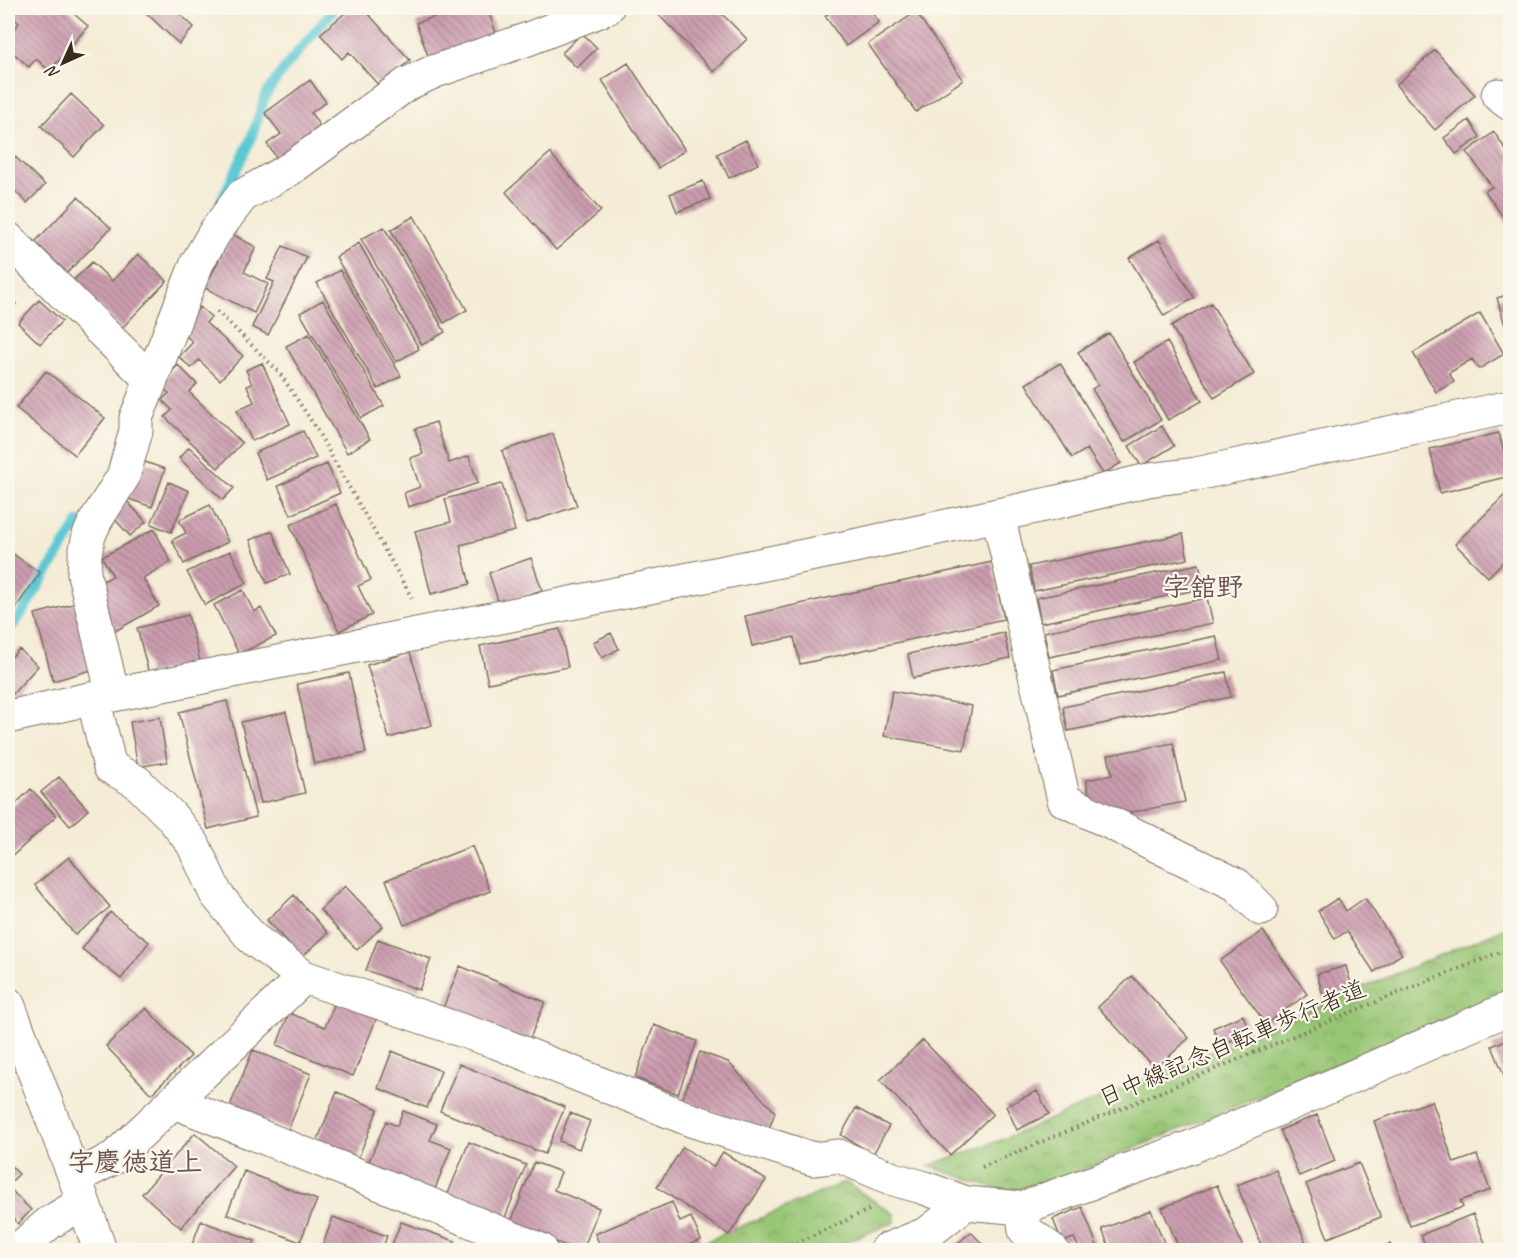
<svg xmlns="http://www.w3.org/2000/svg" width="1518" height="1258" font-family="Caveat,'Klee One',sans-serif">
<style>
.park{fill:url(#park-crowns);stroke:#6a7849;stroke-width:1.5}
.lines{fill:none;stroke-linecap:round;stroke-linejoin:round}
.stream{stroke:#5cc8d4;stroke-width:10}
.building{fill:url(#building-back-hatch)}
.minor-casing{stroke:#7c6e5e;stroke-width:35}
.path{stroke:#7c6e5e;stroke-width:4;stroke-dasharray:1.5 4.5;stroke-linecap:butt}
.minor{stroke:#fff;stroke-width:33}
.labels{text-anchor:middle;dominant-baseline:central;stroke-width:4.5;stroke-linejoin:round;paint-order:stroke}
.street-label{font-size:24px;fill:#3b2a1e;stroke:#fbf7ec}
.quarter-label{font-size:27px;font-weight:bold;fill:#6d5251;stroke:#fbf7ec}
</style>
<defs>
<pattern id="park-crowns" width="20" height="18" patternUnits="userSpaceOnUse" patternTransform="scale(1.5)"><rect width="20" height="18" fill="#98c674"/><path d="M2 6a3 3 0 1 1 6 0M12 15a3 3 0 1 1 6 0" fill="none" stroke="#7da15f"/></pattern>
<pattern id="building-back-hatch" width="6" height="6" patternUnits="userSpaceOnUse" patternTransform="scale(1.5)"><rect width="6" height="6" fill="#cb9caf"/><path d="M-1 5l2 2M0 0l6 6M5-1l2 2" fill="none" stroke="#a67f8e"/></pattern>
</defs>
<rect width="100%" height="100%" fill="#fbf7ec"/>
<filter id="ink" filterUnits="userSpaceOnUse"><feTurbulence type="fractalNoise" baseFrequency=".0167" numOctaves="2"/><feDisplacementMap in="SourceGraphic" scale="12" xChannelSelector="R" yChannelSelector="G"/><feConvolveMatrix kernelMatrix="1 2 1 2 8 2 1 2 1" color-interpolation-filters="sRGB"/></filter>
<filter id="wash" filterUnits="userSpaceOnUse"><feTurbulence type="fractalNoise" baseFrequency=".008" numOctaves="4" result="noise"/><feDisplacementMap in="SourceGraphic" scale="24" xChannelSelector="R" yChannelSelector="G"/><feGaussianBlur stdDeviation="1.35" result="paint"/><feColorMatrix in="noise" values="0 0 0 0 0 0 0 0 0 0 0 0 0 0 0 0 0 1.4 0 .05"/><feComposite in="paint" operator="in"/></filter>
<g filter="url(#wash)">
<rect width="100%" height="100%" fill="#f4ecd6"/>
<!-- park -->
<path class="park" d="M1510 926V992L1020 1196 928 1166 1001 1140Z
M845 1182 894 1214 895 1222 827 1250H686Z"/>
<g class="lines">
<!-- stream -->
<path class="stream" d="M222 199 251 139 266 94 283 70 335 8
M8 632 18 619 79 522"/>
</g>
<g id="blocks">
<!-- building -->
<path class="building" d="M8 8H67L88 26 50 71 36 59 29 67 8 48V36L19 23 8 13Z
M141 8H173L194 27 179 44Z
M351 8H363L410 60 380 87 349 52 342 59 320 34Z
M437 8H487L497 35 430 61 416 23 440 15Z
M654 8H716L747 39 714 72 653 9Z
M836 8H869L879 22 846 46 825 16Z
M916 12 963 80 916 112 868 44Z
M582 33 597 48 577 68 562 53Z
M1435 50 1475 95 1435 130 1396 85Z
M628 63 685 150 658 168 602 80Z
M310 80 326 102 311 113 324 132 281 164 267 144 281 134 265 113Z
M71 94 104 125 74 157 41 126Z
M1469 120 1480 137 1456 154 1444 138Z
M1494 132 1510 156V227L1485 191 1492 187 1467 152Z
M746 140 758 164 729 178 717 154Z
M8 150 45 185 27 203 8 184Z
M550 153 601 211 556 250 506 192Z
M703 181 710 199 677 212 670 194Z
M78 197 111 228 67 273 35 242Z
M414 216 467 310 444 323 391 230Z
M384 227 445 332 422 345 361 239Z
M232 234 256 247 244 272 268 284 254 313 205 288Z
M1159 240 1194 298 1164 316 1129 258Z
M359 243 419 349 396 362 336 257Z
M283 246 307 257 268 335 252 327 274 282 267 279Z
M138 254 167 281 122 328 73 281 92 262 112 281Z
M340 270 401 376 378 389 317 283Z
M1510 294V343L1497 298Z
M8 295 16 304 8 312Z
M39 300 62 321 40 344 18 323Z
M323 300 384 406 361 418 300 313Z
M1211 303 1254 374 1214 398 1171 326Z
M200 307 211 317 206 323 243 356 220 380 199 360 191 368 179 357 193 342 179 330Z
M1480 313 1504 354 1479 369 1472 359 1449 373 1454 382 1436 392 1413 353Z
M1109 333 1161 420 1124 442 1092 389 1098 385 1078 352Z
M309 334 370 439 347 453 286 346Z
M1167 342 1202 401 1168 420 1134 362Z
M262 363 290 424 252 441 237 410 254 402 247 386 252 384 246 370Z
M1060 363 1121 463 1103 474 1087 449 1072 458 1026 384Z
M178 365 197 384 189 392 242 443 218 468 165 417 172 410 162 400 169 393 159 385Z
M46 371 105 418 75 455 16 408Z
M436 422 449 463 469 456 478 483 408 507 404 493 420 487 410 458 423 454 415 429Z
M1162 426 1174 446 1141 466 1129 446Z
M303 431 316 458 267 480 255 453Z
M1499 433 1510 476 1440 493 1430 449Z
M553 434 577 506 527 523 502 451Z
M189 447 234 488 223 500 179 458Z
M142 461 165 469 152 507 129 499Z
M327 464 340 493 291 515 278 486Z
M169 482 189 491 171 532 151 524Z
M502 484 515 531 460 545 470 584 431 594 415 531 451 522 445 499Z
M1510 490V555L1488 577 1455 544Z
M127 501 146 522 130 536 111 515Z
M336 504 371 580 358 586 372 615 339 631 290 525Z
M210 505 228 542 184 564 172 540 186 533 179 520Z
M154 529 171 562 143 578 159 606 110 634 99 583 113 576 102 557Z
M272 531 290 574 267 583 250 540Z
M1183 534 1188 559 1034 591 1029 566Z
M9 551 40 573 8 619V554Z
M230 551 247 583 205 605 187 572Z
M531 558 542 590 499 604 489 573Z
M992 562 1004 619 800 664 794 637 752 646 745 616Z
M1199 564 1205 588 1041 623 1036 598Z
M243 590 254 612 261 608 276 636 239 654 214 605Z
M1207 598 1213 623 1049 657 1044 632Z
M77 603 95 669 53 681 35 614Z
M188 615 200 661 149 674 137 628Z
M560 629 568 667 488 683 480 646Z
M611 633 619 649 602 658 593 642Z
M1004 633 1010 658 913 678 908 654Z
M1216 636 1222 660 1058 695 1053 670Z
M19 649 38 666 8 699V661Z
M410 652 432 725 389 738 367 665Z
M1226 672 1231 697 1068 731 1063 707Z
M349 673 366 753 314 764 297 684Z
M892 691 972 706 964 750 884 736Z
M227 701 256 817 208 829 179 712Z
M286 712 305 793 261 803 241 722Z
M160 717 167 762 138 767 130 722Z
M1173 743 1185 802 1127 813 1090 799 1086 780 1112 775 1108 755Z
M59 777 88 810 70 826 41 792Z
M31 789 56 816 8 860V811Z
M472 846 490 891 404 925 386 880Z
M69 857 110 907 75 935 35 885Z
M345 886 383 926 357 950 320 910Z
M294 895 328 933 301 958 267 920Z
M1338 898 1346 911 1365 898 1402 954 1374 972 1347 931 1335 939 1318 911Z
M110 912 149 942 121 979 82 949Z
M1263 931 1307 994 1266 1024 1220 961Z
M378 939 431 959 419 990 366 970Z
M460 966 545 1002 528 1043 443 1008Z
M1346 966 1353 991 1324 999 1317 974Z
M1132 976 1189 1038 1155 1069 1098 1007Z
M337 998 378 1015 353 1076 277 1045 289 1013 325 1027Z
M146 1008 191 1056 151 1094 106 1046Z
M1243 1015 1250 1033 1220 1045 1213 1028Z
M654 1025 697 1041 678 1094 635 1078Z
M1510 1038V1090L1492 1046Z
M923 1040 993 1114 950 1155 880 1080Z
M253 1050 311 1074 288 1130 230 1106Z
M392 1051 441 1071 427 1108 378 1088Z
M700 1052 728 1062 775 1112 768 1132 682 1100Z
M459 1064 565 1107 545 1154 440 1111Z
M1037 1091 1049 1114 1017 1130 1006 1106Z
M337 1092 378 1109 357 1161 316 1144Z
M1432 1101 1454 1163 1477 1155 1490 1190 1460 1201 1463 1207 1410 1226 1374 1121Z
M856 1108 889 1126 873 1154 841 1135Z
M403 1111 437 1124 430 1140 451 1148 433 1194 366 1168 386 1121 397 1126Z
M570 1113 590 1121 579 1149 559 1141Z
M1317 1115 1335 1161 1299 1176 1280 1130Z
M195 1133 234 1166 181 1228 142 1194Z
M469 1142 526 1165 504 1220 447 1196Z
M683 1147 713 1167 723 1152 766 1180 729 1235 657 1187Z
M534 1162 561 1172 554 1190 599 1208 583 1250H577L510 1225Z
M8 1163 19 1174 8 1185Z
M1359 1163 1381 1217 1328 1238 1306 1184Z
M1276 1170 1309 1250H1263L1237 1185Z
M244 1171 317 1200 300 1242 227 1214Z
M1217 1185 1244 1250H1180L1162 1208Z
M8 1187 31 1210 18 1224 8 1213Z
M672 1202 680 1222 691 1217 701 1240 676 1250H602L595 1234Z
M1510 1203V1217L1505 1205Z
M1082 1207 1098 1248 1091 1250H1080L1074 1238 1062 1242 1053 1219Z
M1151 1210 1167 1250H1110L1102 1229Z
M1473 1214 1488 1250H1427L1421 1235Z
M333 1217 387 1236 382 1250H321Z
M201 1221 255 1241 251 1250H190Z
M401 1222 455 1241 452 1250H390Z
M971 1232 988 1250H950Z
M1390 1244 1393 1250H1374Z"/>
</g>
</g>
<g filter="url(#ink)">
<use href="#blocks" fill-opacity="0" stroke="#7c6e5e" stroke-width="1.5"/>
<g class="lines">
<defs>
<path id="minor" d="M1498 95 1510 104
M8 239 151 380
M998 515 1064 800 1237 885 1261 909
M113 695 84 574 85 554 89 535 96 520 123 477 136 431V418L143 401 197 263 215 232 242 196 290 169 407 84 433 72 528 39 607 8
M93 698 110 767 137 782 171 816 193 844 216 894 252 938 304 977 496 1042 691 1120 813 1159 839 1156 893 1179 922 1187 966 1203 1022 1208 1191 1147 1510 1008
M8 717 93 698 113 695 854 546 1053 503 1148 480 1196 474 1510 407
M8 1004 75 1178 100 1250
M174 1102 378 1183 541 1250
M75 1178 115 1157 304 977
M1022 1208 1025 1230 1052 1250
M18 1250 49 1223 82 1203
M886 1250 928 1233 966 1203"/>
</defs>
<!-- minor casing -->
<use href="#minor" class="minor-casing"/>
<!-- path -->
<path class="path" d="M217 311 279 372 314 425 412 598
M982 1167 1334 1019 1510 948
M780 1250 871 1209"/>
<!-- minor -->
<use href="#minor" class="minor"/>
</g>
</g>
<g class="labels">
<!-- street labels -->
<g class="street-label">
<text transform="translate(1232 1043) rotate(-23)">日中線記念自転車歩行者道</text>
</g>
<!-- quarter labels -->
<g class="quarter-label">
<text x="1203" y="587">字舘野</text>
<text x="135" y="1162">字慶徳道上</text>
</g>
</g>
<!-- margin -->
<rect width="1518" height="1258" fill="none" stroke="#fbf7ec" stroke-width="30"/>
<!-- north arrow -->
<g transform="translate(63 63) rotate(225)" stroke="#fbf7ec" stroke-width="4.5" paint-order="stroke">
<path d="M0-4.5L10 22L0 15L-10 22Z" fill="#3b2a1e"/>
<text y="-9" font-size="16" font-weight="bold" text-anchor="middle" fill="#3b2a1e">N</text>
</g>
</svg>
